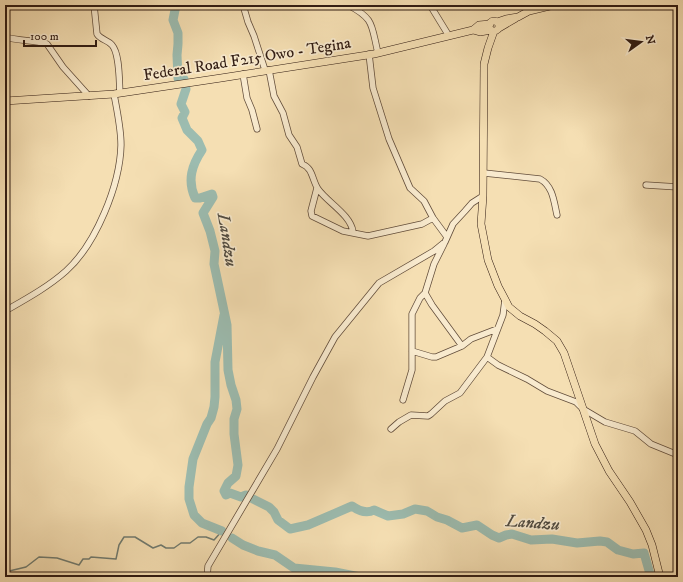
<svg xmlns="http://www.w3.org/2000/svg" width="683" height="582" font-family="'IM FELL DW Pica',serif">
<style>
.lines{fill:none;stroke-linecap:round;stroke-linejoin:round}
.stream{stroke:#717c71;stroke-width:1.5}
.river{stroke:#9cbcb0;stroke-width:9}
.minor-casing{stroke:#624d3b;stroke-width:7}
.major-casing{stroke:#311c13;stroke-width:8}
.minor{stroke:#f8eace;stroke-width:5.5}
.major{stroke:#f5dfb3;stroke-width:7}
.labels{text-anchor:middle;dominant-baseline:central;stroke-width:3.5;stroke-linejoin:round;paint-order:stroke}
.street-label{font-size:16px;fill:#311c13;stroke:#f8eace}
.water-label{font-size:17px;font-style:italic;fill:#514c42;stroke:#f8eace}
</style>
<rect width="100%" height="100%" fill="#f5dfb3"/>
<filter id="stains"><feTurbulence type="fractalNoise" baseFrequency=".005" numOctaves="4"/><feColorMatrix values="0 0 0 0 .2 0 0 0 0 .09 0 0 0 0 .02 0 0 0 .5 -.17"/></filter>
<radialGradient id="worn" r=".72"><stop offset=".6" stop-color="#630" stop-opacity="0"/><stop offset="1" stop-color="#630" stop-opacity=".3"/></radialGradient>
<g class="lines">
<!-- stream -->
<path class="stream" d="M5 572 26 567 39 557 57 558 79 565 83 559H89L91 557 116 559 119 545 124 537H135L153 548 161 545 166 548H174L181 543H190L198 537H206L214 540 222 531"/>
<!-- river -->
<path class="river" d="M176 5 173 20 178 33V44L177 55 178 78 184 79
M186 89 181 104 185 112 182 118 187 130 198 141 202 150C192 165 187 180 195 198H200L212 194 213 197 203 213 210 231 215 251 214 264 227 325 228 370 231 385 236 400 237 409 234 419V434L238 465 236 476 228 483 224 491 226 495 230 493 241 497 246 495
M253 499 269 507 274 512 278 520 290 529 308 525 352 506C359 511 366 514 374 510L388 516 403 514 415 509 427 511 437 517 447 520 462 528 477 525 492 535 499 538 506 535 512 534 531 540 552 539 577 543 600 541 607 542 618 550 633 554 644 553 650 574 649 577
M222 531 202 523 194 515 189 499V487L193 459 207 424 211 418 214 407 215 397V362L224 315
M232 538 243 545 258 551 275 555 294 568 335 572 360 577"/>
<defs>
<path id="minor" d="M94 5 97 34C101 40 108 40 112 45 120 54 119 81 120 93
M243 5 248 22 254 36 265 70
M348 5C375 19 371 25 378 53
M430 5 449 36
M5 37C19 41 33 40 47 44L63 67 89 96
M369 54 373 88 389 139 410 188 424 201 433 218
M269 70 274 96 283 113 289 135 297 147 302 164C313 168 312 180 318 189 327 202 351 215 353 232
M243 74 247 98 252 110 257 129
M484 173 540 179C553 186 554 202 557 215
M646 185 678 187
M317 188 311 211 312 216 343 231 368 236 422 224 433 218 447 237
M425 293 432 305 462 346
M5 311C26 299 48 287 66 271 96 244 120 185 121 145 121 128 117 111 114 94
M412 351 432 357H436L462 346 471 339 497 329
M487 357 498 365 527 379 547 391 576 402 583 409 605 422 635 431 651 444 678 455
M403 400 412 370V314L420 298 425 293 434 264 444 244
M391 429 399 422 411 415 428 416 431 414 445 401 460 393 487 357 503 315 505 300
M207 577 208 566 277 449 313 377 335 337 379 283 434 251 445 242 453 224 465 211 472 203 483 196"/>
<path id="major" d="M489 26a5 5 0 1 1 10 0a5 5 0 1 1-10 0Z
M497 22 506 19 518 17 529 11 554 5
M499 28 516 18
M473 30 479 25 490 24
M494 31 488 48 484 64 483 196 481 224 488 260 498 286 509 307 520 316 535 324 545 331 557 341 564 353 595 444 609 471 630 502 646 530 652 545 660 577
M5 101 114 94 221 78 374 54 473 30 480 32 491 30"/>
</defs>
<!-- minor casing -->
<use href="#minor" class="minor-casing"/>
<!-- major casing -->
<use href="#major" class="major-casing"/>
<!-- minor -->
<use href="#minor" class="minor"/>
<!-- major -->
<use href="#major" class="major"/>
</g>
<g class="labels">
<!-- street labels -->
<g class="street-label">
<text transform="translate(247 59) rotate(-9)">Federal Road F215 Owo - Tegina</text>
</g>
<!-- water labels -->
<g class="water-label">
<text transform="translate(227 240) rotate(81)">Landzu</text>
<text transform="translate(533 523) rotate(4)">Landzu</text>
</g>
</g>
<!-- margin -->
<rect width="683" height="582" fill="none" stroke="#f5dfb3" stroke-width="20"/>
<rect x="6" y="6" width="671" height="570" fill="none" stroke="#311c13" stroke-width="2"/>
<rect x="10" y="10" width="663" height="562" fill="none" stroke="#311c13"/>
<!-- north arrow -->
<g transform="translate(641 42) rotate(76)" stroke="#f8eace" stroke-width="3" paint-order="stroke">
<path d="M0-3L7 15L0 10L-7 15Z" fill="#311c13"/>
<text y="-6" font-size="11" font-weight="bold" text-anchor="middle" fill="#311c13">N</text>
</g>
<!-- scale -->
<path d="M24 40v6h72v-6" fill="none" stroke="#311c13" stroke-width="2"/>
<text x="30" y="40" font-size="12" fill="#311c13" stroke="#f8eace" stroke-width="3" paint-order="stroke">100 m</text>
<rect width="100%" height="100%" filter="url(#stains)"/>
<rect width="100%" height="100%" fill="url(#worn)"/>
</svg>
